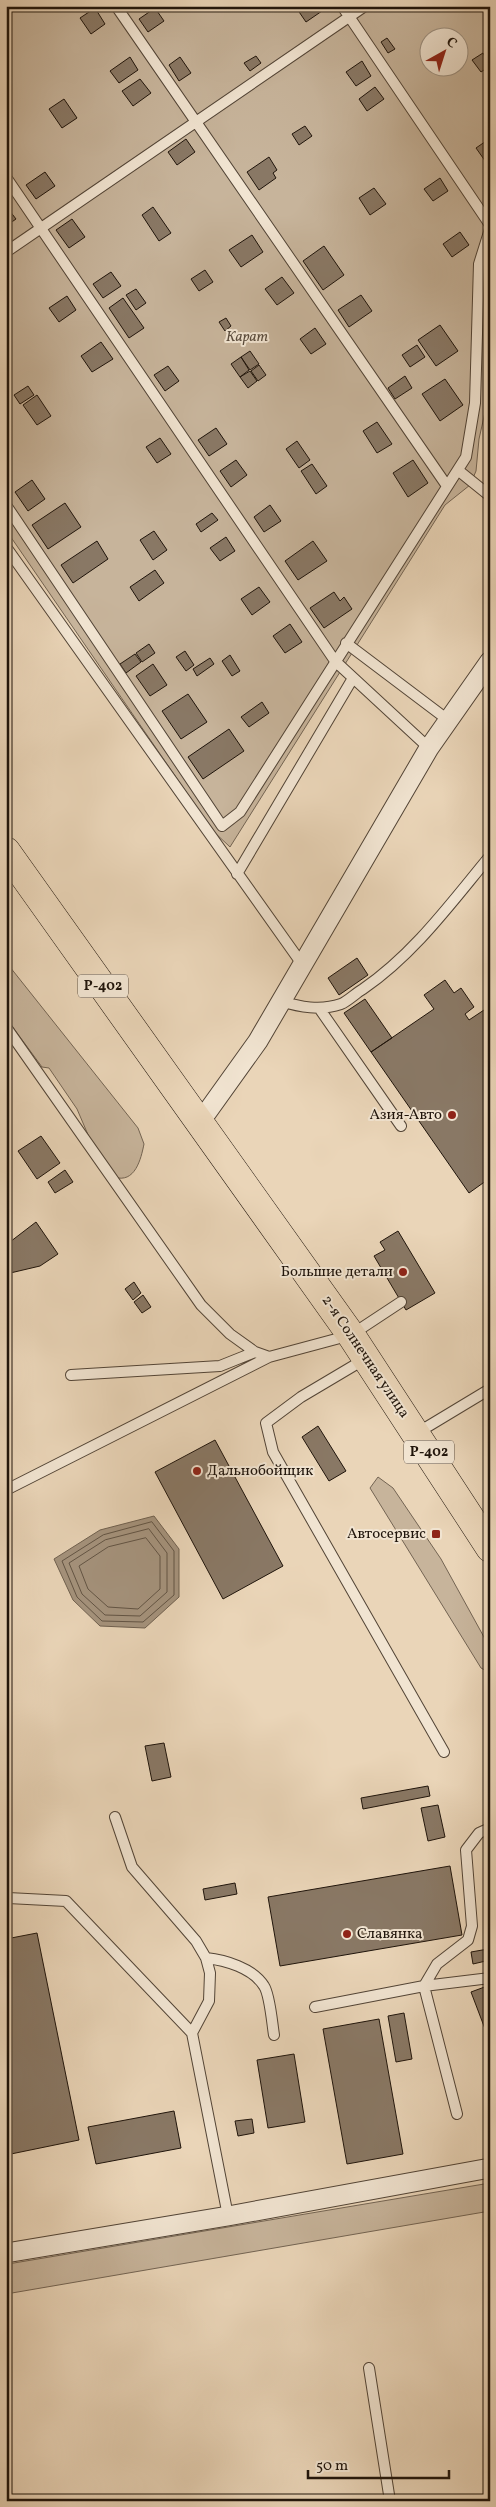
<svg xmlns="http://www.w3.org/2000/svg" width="496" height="2507" font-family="Vollkorn,serif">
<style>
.green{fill:#c7b49b;stroke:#736453;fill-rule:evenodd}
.water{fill:#a5937d;stroke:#6f604f}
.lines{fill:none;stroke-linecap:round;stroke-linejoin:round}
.shore{stroke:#625444;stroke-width:1}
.building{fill:#897865;stroke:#1f140b}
.lane-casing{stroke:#524436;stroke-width:12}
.street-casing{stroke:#524436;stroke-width:21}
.primary-casing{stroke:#1f140b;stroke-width:29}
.lane{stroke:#f1e4d1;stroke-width:10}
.street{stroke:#f1e4d1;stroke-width:19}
.primary{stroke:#ead5b8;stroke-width:28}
.poi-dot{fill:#8f2418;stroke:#f1e4d1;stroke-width:2}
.labels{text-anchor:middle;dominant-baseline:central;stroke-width:4;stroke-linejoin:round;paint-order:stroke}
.shield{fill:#f1e4d1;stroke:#5e5246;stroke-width:1}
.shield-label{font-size:14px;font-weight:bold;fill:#1f140b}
.park-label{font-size:15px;font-style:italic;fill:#5a4c3d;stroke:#f1e4d1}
.poi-label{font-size:15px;fill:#1f140b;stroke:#f1e4d1;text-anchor:end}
.street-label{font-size:15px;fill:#1f140b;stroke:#f1e4d1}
</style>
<rect width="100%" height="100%" fill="#ead5b8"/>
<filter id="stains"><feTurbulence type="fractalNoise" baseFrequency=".004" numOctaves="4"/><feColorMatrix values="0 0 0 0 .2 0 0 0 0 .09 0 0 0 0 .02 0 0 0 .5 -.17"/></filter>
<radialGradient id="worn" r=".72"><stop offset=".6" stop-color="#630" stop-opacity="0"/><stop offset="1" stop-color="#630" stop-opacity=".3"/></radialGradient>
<!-- green -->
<path class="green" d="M6 6H490V390L479 439 476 471 470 485 445 505 230 847 213 831 6 530ZM428 38H458V68H428Z
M6 962 138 1128 144 1144C141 1159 135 1184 114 1177L92 1144 77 1109 49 1068 42 1067 6 1018Z
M378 1477 393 1488 441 1559 490 1648V1673L481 1668 370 1488Z
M490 2183V2211L6 2294V2265L8 2264Z"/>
<!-- water -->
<path class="water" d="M154 1516 179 1549V1597L145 1628 100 1626 73 1600 54 1559 100 1530Z"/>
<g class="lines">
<!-- shore -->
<path class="shore" d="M152 1522 174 1551V1595L143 1622 102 1621 77 1597 62 1561 103 1535Z
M149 1529 167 1553V1592L140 1616 105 1615 82 1594 69 1563 105 1540Z
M146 1538 160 1556V1589L138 1609 108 1607 88 1589 79 1566 108 1547Z"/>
</g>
<!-- building -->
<path class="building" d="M295 6H318L322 11 306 22Z
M95 8 105 24 91 34 80 18Z
M155 8 164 21 148 32 139 19Z
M387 38 395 49 388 53 381 42Z
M483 53 490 66 481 72 472 60Z
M256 56 261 63 250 71 244 63Z
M130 57 138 70 119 83 110 71Z
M180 57 191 73 179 81 169 65Z
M362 61 371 76 356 86 346 72Z
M140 79 151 93 133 106 122 91Z
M375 87 384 99 367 111 359 99Z
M64 99 77 118 62 128 49 109Z
M305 126 312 136 299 145 292 134Z
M186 139 195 152 177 165 168 152Z
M489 139 490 164 488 165 476 148Z
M269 157 277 170 273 173 276 178 259 190 247 172Z
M45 172 55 186 36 199 26 185Z
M440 178 448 191 433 201 424 189Z
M374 188 386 204 370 215 359 198Z
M6 206 16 219 6 226Z
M153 207 171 233 159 241 142 215Z
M72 219 85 237 69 248 56 230Z
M460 232 469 245 452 257 443 244Z
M252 235 263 252 241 267 229 250Z
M324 246 344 275 323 290 303 261Z
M205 270 213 282 199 291 191 279Z
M111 272 121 286 103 298 93 284Z
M282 277 294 293 277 305 265 289Z
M136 289 146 303 136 310 126 295Z
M361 295 372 311 349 327 338 310Z
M67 296 76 310 59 322 49 308Z
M123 298 144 328 129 338 109 308Z
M226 318 231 326 225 331 219 322Z
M440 325 458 351 436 366 418 340Z
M315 328 326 344 311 354 300 339Z
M101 342 113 359 92 372 81 356Z
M417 345 425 357 410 367 402 355Z
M250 351 259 364 250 370 241 357Z
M241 357 249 370 240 377 231 364Z
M259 365 266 375 258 381 251 371Z
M168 366 179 381 165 391 154 375Z
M250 371 257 381 248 388 240 377Z
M405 376 412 388 395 399 388 388Z
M445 379 463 405 440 421 422 394Z
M28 386 34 395 20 404 14 395Z
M37 395 51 416 37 425 23 405Z
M377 422 392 444 377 453 363 431Z
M216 428 227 444 209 456 198 440Z
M160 438 171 454 157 463 146 447Z
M297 441 310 460 299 468 286 449Z
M236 460 247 475 231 487 220 471Z
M413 460 428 483 408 497 393 473Z
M312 464 327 486 316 494 301 471Z
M32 480 45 499 28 511 15 492Z
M65 503 81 527 48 549 32 525Z
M270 505 281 521 264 532 254 517Z
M212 513 218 520 201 532 196 524Z
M154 531 167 550 153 560 140 540Z
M226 537 235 551 220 561 210 548Z
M97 541 108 559 73 583 61 565Z
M313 541 327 561 298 580 285 561Z
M155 570 164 583 139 601 130 587Z
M259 587 270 602 252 615 241 599Z
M334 592 340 601 344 597 352 609 324 628 310 608Z
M290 624 302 642 285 653 273 636Z
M149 644 155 653 142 662 136 653Z
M185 651 194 665 186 671 176 657Z
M135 654 141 662 126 673 120 664Z
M230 655 240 671 232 676 222 661Z
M210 658 214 664 197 676 193 669Z
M153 664 167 685 150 696 136 676Z
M188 694 207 722 181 739 162 711Z
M262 702 269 713 249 727 241 717Z
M229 729 244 751 203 779 188 757Z
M357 958 368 975 339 995 328 978Z
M445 980 454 993 461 988 474 1007 465 1014 469 1020 490 1006V1178L469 1193 371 1052 434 1009 424 995Z
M365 999 392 1038 371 1052 344 1013Z
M41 1136 60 1163 37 1179 18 1151Z
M65 1170 73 1182 55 1193 48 1182Z
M36 1222 58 1254 40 1266 6 1274V1245Z
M398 1231 435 1293 406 1310 374 1256 385 1250 380 1242Z
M134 1282 141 1293 133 1300 125 1289Z
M143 1295 151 1307 142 1313 134 1302Z
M318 1426 346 1471 329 1481 302 1437Z
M215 1440 283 1566 223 1599 155 1472Z
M164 1743 171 1777 152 1781 145 1746Z
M428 1786 430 1796 363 1809 361 1798Z
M438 1805 445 1837 428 1841 421 1808Z
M450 1866 462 1935 280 1966 268 1897Z
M235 1883 237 1894 205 1900 203 1889Z
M37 1933 79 2140 6 2155V1939Z
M488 1949 490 1960 473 1964 471 1952Z
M490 1985V2042L471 1992Z
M404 2013 412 2059 396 2062 388 2016Z
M379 2019 403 2154 347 2164 323 2029Z
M294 2054 305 2122 268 2128 257 2060Z
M174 2111 181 2148 96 2164 88 2127Z
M252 2119 254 2133 238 2136 235 2121Z"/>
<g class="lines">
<defs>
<path id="lane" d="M116 6 447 486
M342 6 490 225
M6 177 335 661 429 748
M6 252 365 6
M459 471 490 496
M6 505 222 826 240 812 466 457 475 403 479 264 490 229
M6 547 302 964
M346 643 448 720
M237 874 353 678
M280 1001C300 1007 320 1011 341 1004 348 1001 356 993 363 989 414 954 451 903 490 856
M319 1008 401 1126
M6 1027 201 1305 230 1334 255 1352 269 1357 351 1335 401 1302
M365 1359 301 1397 266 1423 273 1452 444 1752
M71 1375 220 1366 255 1352
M417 1433 490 1389
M6 1490 269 1357
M115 1817 132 1867 196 1941 206 1958 210 1973 209 2001 192 2033
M6 1896 8 1898 66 1901 192 2033 228 2216
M206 1958C225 1960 253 1968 264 1986 270 1995 272 2023 274 2035
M315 2007 424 1986 490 1978
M457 2114 424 1986 437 1964 468 1940 472 1926 466 1850 479 1833 490 1828
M369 2368 390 2501"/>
<path id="street" d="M200 1122 258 1041 429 748 490 661
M6 2253 228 2216 490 2168"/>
<path id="primary" d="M6 851 351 1335 490 1548"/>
</defs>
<!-- lane casing -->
<use href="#lane" class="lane-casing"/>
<!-- street casing -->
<use href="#street" class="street-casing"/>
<!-- primary casing -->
<use href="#primary" class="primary-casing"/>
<!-- lane -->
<use href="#lane" class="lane"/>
<!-- street -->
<use href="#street" class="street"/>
<!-- primary -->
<use href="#primary" class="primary"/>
</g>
<!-- markers -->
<g class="poi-dot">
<circle cx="452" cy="1115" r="5"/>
<circle cx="403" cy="1272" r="5"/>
<circle cx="197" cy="1471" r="5"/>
<rect x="431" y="1529" width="10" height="10" rx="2.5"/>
<circle cx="347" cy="1934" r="5"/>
</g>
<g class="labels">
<!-- shield labels -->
<g class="shield">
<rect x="78" y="974.5" width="50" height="23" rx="4"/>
<rect x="404" y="1440.5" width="50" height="23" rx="4"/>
</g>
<g class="shield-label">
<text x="103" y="986">Р-402</text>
<text x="429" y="1452">Р-402</text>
</g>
<!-- park labels -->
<g class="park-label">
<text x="247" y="337">Карат</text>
</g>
<!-- poi labels -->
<g class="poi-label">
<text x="442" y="1115">Азия-Авто</text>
<text x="393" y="1272">Большие детали</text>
<text x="207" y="1471" text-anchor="start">Дальнобойщик</text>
<text x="426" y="1534">Автосервис</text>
<text x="357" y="1934" text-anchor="start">Славянка</text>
</g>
<!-- street labels -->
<g class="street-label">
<text transform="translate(365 1357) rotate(56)">2-я Солнечная улица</text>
</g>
</g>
<!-- margin -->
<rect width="496" height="2507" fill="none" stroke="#ead5b8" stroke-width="25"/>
<rect x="8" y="8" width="481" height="2492" fill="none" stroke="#1f140b" stroke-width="2.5"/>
<rect x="12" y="12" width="471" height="2482" fill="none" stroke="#1f140b"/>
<!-- north arrow -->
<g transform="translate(444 52) rotate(39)"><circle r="24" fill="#f1e4d1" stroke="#9d9182"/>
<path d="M0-4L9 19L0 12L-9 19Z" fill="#8f2418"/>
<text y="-8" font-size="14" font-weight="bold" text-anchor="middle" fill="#1f140b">С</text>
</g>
<!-- scale -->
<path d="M308 2470v8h141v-8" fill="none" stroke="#1f140b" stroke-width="2.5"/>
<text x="316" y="2470" font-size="15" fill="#1f140b" stroke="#f1e4d1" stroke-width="4" paint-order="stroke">50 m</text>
<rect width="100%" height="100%" filter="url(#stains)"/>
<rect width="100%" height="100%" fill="url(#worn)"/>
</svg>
